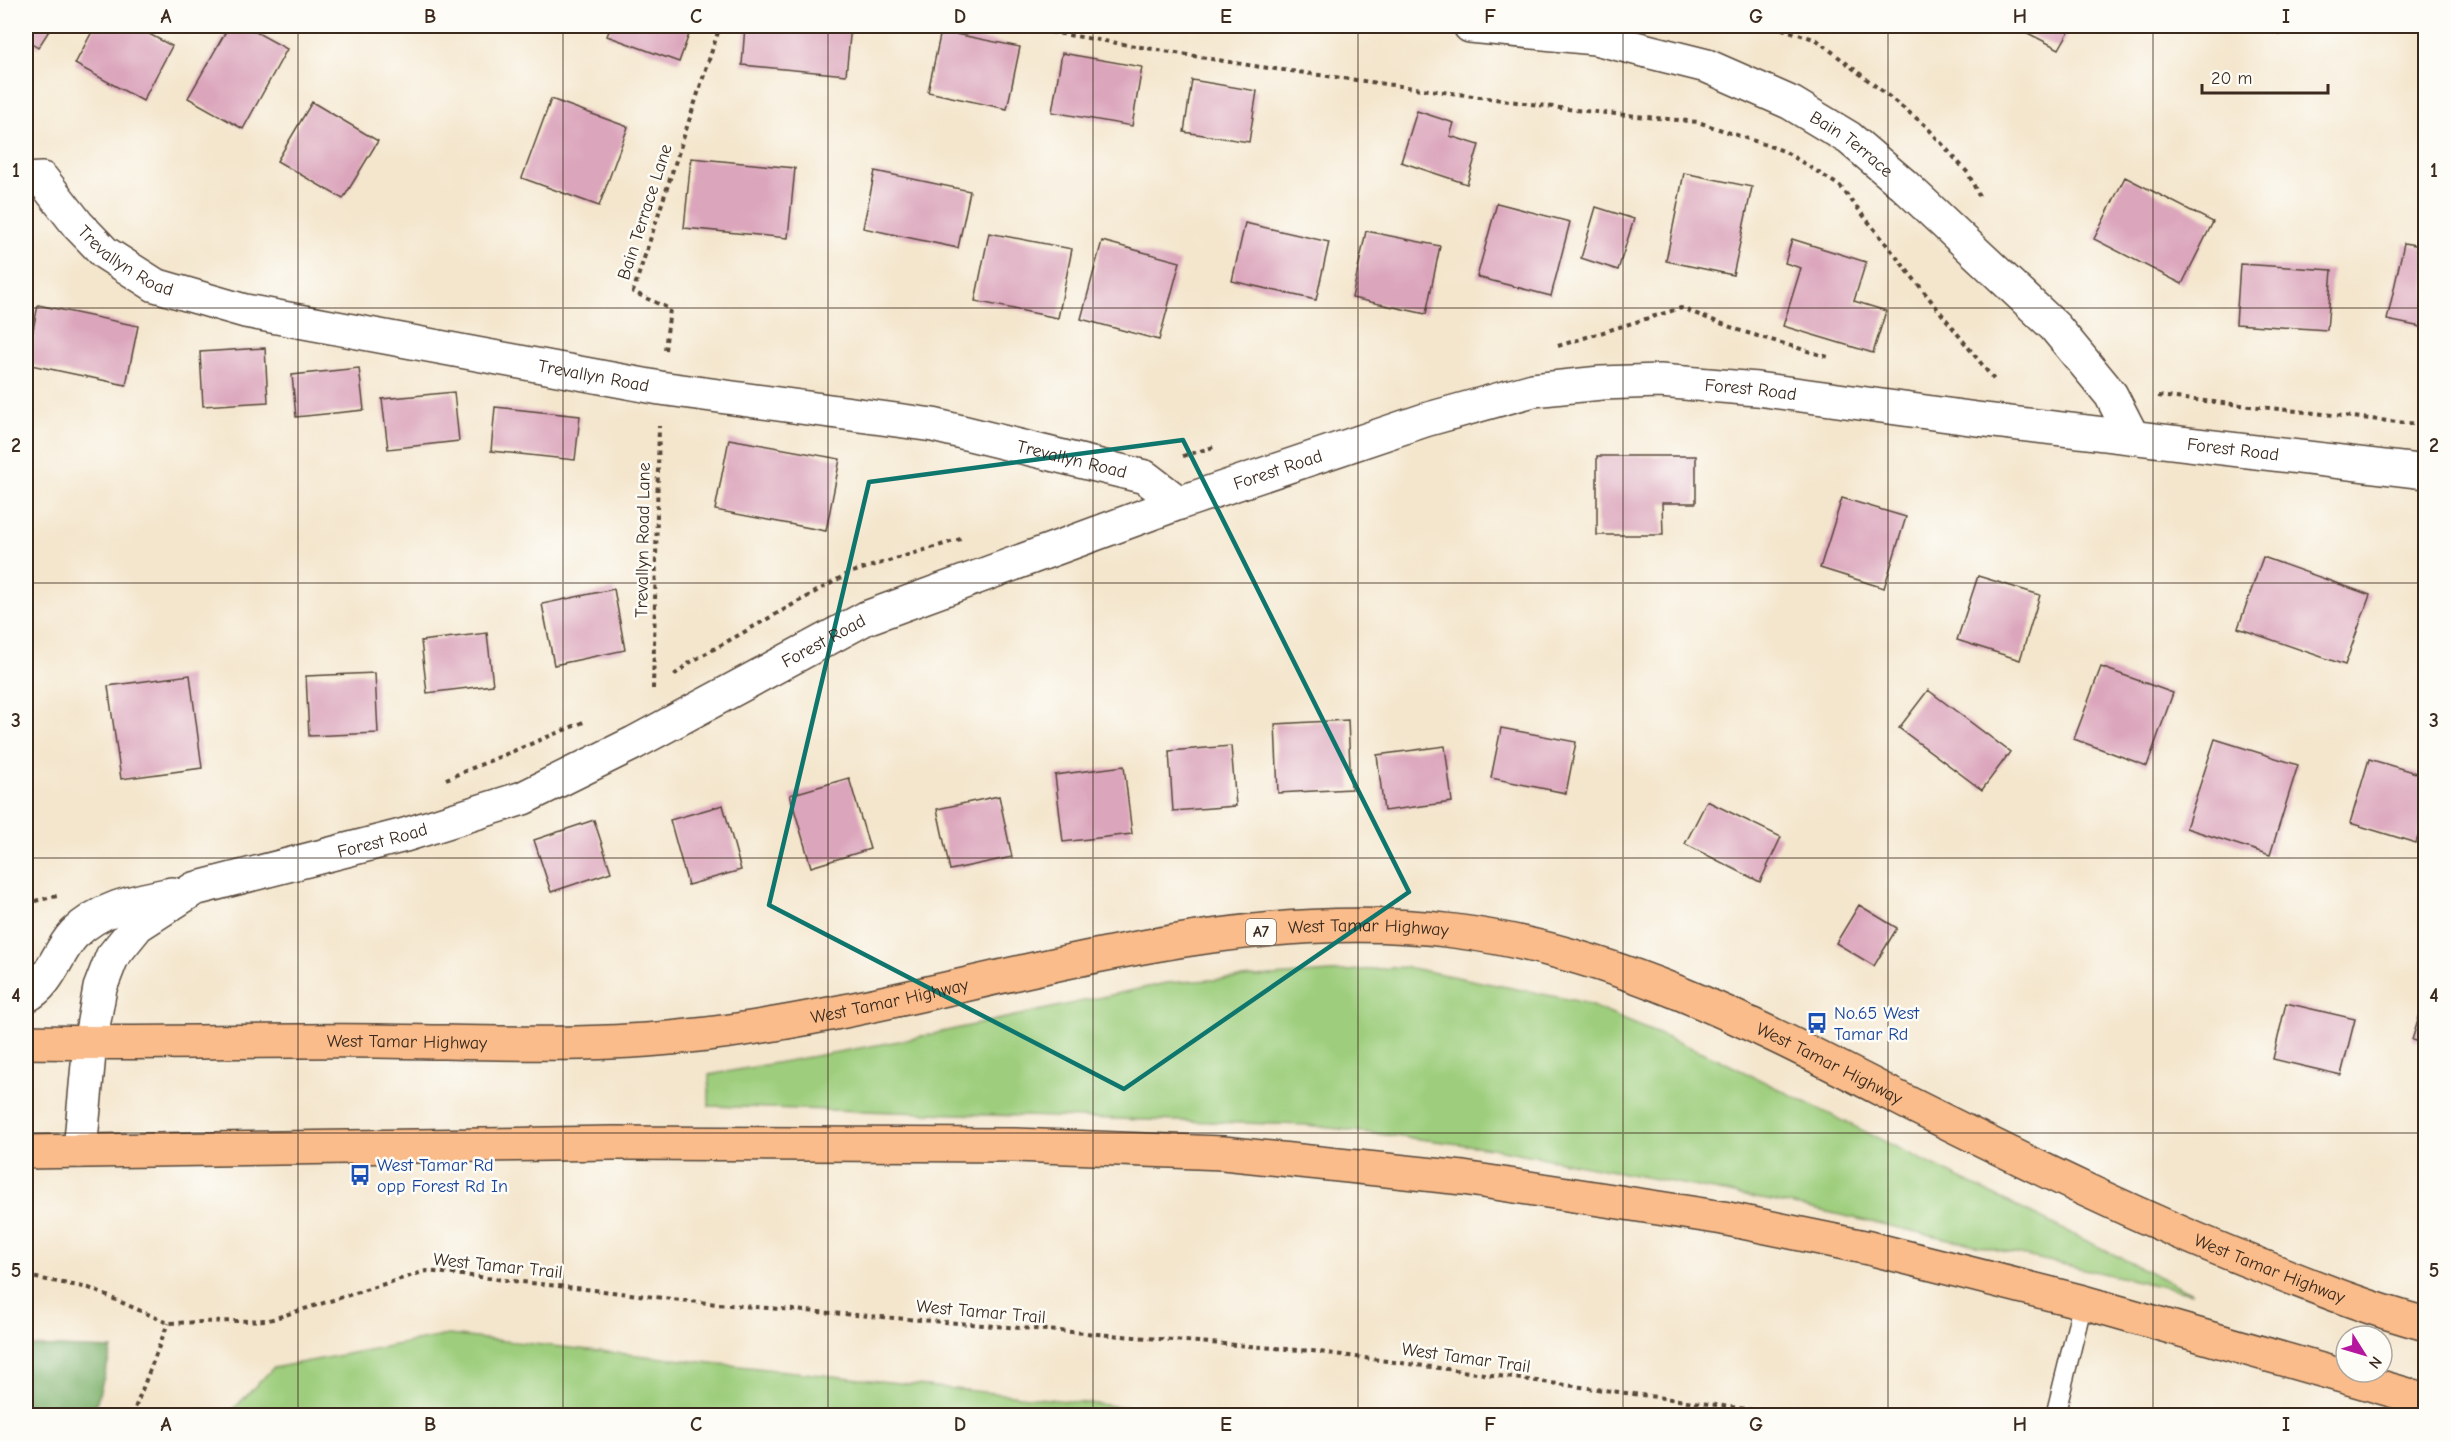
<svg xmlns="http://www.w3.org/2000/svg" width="2451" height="1441" font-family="'Comic Neue',sans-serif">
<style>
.green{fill:#9ece7d;stroke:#6c7c4e;stroke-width:1.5}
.forest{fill:#7eb16c;stroke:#5c6e45;stroke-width:1.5}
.building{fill:#dba5bb}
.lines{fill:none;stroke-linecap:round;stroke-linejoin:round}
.lane-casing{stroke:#574638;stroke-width:21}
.street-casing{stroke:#574638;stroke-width:36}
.highway-casing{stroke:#574638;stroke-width:36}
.path{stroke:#574638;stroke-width:4;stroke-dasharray:4.5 4.5;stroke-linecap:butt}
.lane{stroke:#fff;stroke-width:18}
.street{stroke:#fff;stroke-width:33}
.highway{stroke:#f9bc8a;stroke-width:33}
.marked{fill:none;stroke:#0f766e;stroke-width:4.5;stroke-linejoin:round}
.grid{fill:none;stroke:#3b2a1e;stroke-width:1.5;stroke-opacity:0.55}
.labels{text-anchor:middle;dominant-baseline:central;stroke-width:5;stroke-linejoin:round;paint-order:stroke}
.shield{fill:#fdfcf7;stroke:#75695f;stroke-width:1.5}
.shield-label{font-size:16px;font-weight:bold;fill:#3b2a1e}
.street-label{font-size:18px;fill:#3b2a1e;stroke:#fdfcf7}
.transit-label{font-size:18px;fill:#164399;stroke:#fdfcf7;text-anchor:start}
.neatline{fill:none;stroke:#3b2a1e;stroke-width:2}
.grid-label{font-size:20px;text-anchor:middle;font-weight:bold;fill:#3b2a1e}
</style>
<rect width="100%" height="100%" fill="#fdfcf7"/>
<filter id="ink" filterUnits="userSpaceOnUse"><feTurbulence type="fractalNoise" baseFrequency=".0167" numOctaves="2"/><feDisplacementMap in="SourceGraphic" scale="12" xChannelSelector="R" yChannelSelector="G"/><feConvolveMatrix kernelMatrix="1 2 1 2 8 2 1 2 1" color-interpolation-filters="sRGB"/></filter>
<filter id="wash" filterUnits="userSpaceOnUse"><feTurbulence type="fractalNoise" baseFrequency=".008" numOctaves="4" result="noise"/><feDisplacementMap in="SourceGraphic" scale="24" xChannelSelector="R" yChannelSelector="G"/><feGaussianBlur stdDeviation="1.35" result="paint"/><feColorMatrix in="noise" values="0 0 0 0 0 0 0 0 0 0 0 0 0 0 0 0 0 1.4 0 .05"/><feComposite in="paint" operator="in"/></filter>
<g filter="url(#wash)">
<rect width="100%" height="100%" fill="#f4e6cd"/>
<!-- green -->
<path class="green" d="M1406 967 1582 1002 1718 1059 2192 1293 1804 1207 1491 1148 1306 1125 709 1106V1075L905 1040 1166 983Z
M448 1335 1198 1415H228L273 1368Z"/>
<!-- forest -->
<path class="forest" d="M26 1346 112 1349 93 1415H26Z"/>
<g id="blocks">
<!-- building -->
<path class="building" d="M26 26H52L38 48 26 40Z
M95 26H134L172 46 143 101 75 64Z
M229 26H245L287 49 243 129 188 98Z
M611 26H692L679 62 607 36Z
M745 26H851L846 75 742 65Z
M2014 26H2072L2059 49Z
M2262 26H2283L2279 34Z
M941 31 1020 47 1007 109 928 92Z
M1062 53 1142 67 1132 126 1052 112Z
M1192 80 1257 91 1249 142 1184 132Z
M551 99 628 127 599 206 522 178Z
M312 102 378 141 343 199 277 161Z
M1417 111 1454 123 1450 136 1479 145 1467 184 1401 162Z
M691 158 795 168 788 238 684 228Z
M875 171 970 191 958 248 863 228Z
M1684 173 1752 187 1733 275 1666 261Z
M2125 177 2213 222 2182 284 2094 239Z
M1497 203 1570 222 1551 296 1477 277Z
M1596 207 1634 219 1618 270 1581 258Z
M1245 223 1329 242 1316 300 1232 281Z
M1366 231 1440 246 1426 314 1352 298Z
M989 233 1072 249 1058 318 975 301Z
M1792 239 1866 262 1854 301 1886 311 1873 353 1783 326 1801 268 1785 263Z
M1102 241 1180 262 1159 340 1081 319Z
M2404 243 2426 247V328L2387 320Z
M2240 264 2332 270 2327 330 2236 324Z
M38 305 138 326 126 385 26 364Z
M265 348 268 402 203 406 200 352Z
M359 368 364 410 296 417 292 375Z
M454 392 459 441 388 449 382 399Z
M495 407 580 416 575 460 491 451Z
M729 439 840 459 826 531 715 510Z
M1597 456H1696V503H1662L1663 535H1597Z
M1842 498 1906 517 1884 588 1820 568Z
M2263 557 2370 595 2345 665 2238 628Z
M1978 576 2040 595 2020 660 1957 640Z
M614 589 625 650 554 665 542 604Z
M487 633 493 685 427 693 421 641Z
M2101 667 2173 693 2147 766 2074 739Z
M375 673 378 733 309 736 306 676Z
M190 675 202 768 121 779 108 686Z
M1928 690 2010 752 1982 790 1899 728Z
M1348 720 1351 789 1278 793 1275 724Z
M1501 728 1576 742 1566 793 1491 778Z
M2215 739 2298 765 2270 855 2186 828Z
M1231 746 1236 806 1173 811 1169 751Z
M1445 746 1452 802 1384 811 1377 755Z
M2369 759 2426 776V812L2416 843 2350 823Z
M1124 766 1132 834 1063 842 1055 775Z
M849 778 870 849 811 867 790 795Z
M999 796 1012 857 950 870 937 809Z
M1707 801 1781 837 1760 882 1685 844Z
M723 805 741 870 688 885 670 820Z
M594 820 611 872 551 892 534 840Z
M1859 905 1897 928 1874 966 1836 943Z
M2425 998H2426V1044L2412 1040Z
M2286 1003 2355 1019 2341 1075 2273 1059Z"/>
</g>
</g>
<g filter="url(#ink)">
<use href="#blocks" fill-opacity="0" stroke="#574638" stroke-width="1.5"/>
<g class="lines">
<defs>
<path id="lane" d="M2055 1416 2083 1302"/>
<g id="street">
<path id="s1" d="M1470 26 1595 38 1707 66 1791 103 1849 138 1904 185 2055 327 2111 395 2132 436"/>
<path id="s2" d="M26 180 42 179 78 225 105 253 155 285 245 311 660 388 933 425 1145 477 1179 503"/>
<path d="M26 996C50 984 57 952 74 934 101 907 137 901 172 894"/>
<path id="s3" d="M80 1151 90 1043 100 988 112 957 138 925 194 889 405 835 523 798 634 743 866 618 1179 503 1425 420 1533 390 1601 383 1660 381 1757 389 1977 419 2426 472"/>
</g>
<g id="highway">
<path id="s4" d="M26 1042C142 1044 259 1040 376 1041 480 1042 586 1048 689 1036 944 1009 1195 899 1454 931 1620 952 1762 1028 1908 1103 2028 1163 2147 1222 2272 1270 2322 1290 2373 1310 2426 1324"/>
<path d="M26 1152 613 1143 1015 1145 1223 1153 1463 1178 1723 1218 1869 1248 2083 1302 2426 1400"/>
</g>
</defs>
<!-- lane casing -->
<use href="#lane" class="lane-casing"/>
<!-- street casing -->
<use href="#street" class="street-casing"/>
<!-- highway casing -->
<use href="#highway" class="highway-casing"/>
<!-- path -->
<path class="path" d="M1015 26 1254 66 1575 110 1698 122 1784 151 1840 186 1995 381
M1773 26 1817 40 1925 125 1968 173 1979 196
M1558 346 1681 308 1741 331 1828 357
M665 350 670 309 633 292 720 26
M2158 396 2426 425
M1183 456 1217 446
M674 675 689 663 849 573 964 538
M653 689 659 426
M446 779 586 721
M26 903 57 896
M26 1276 89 1288 168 1323 269 1320 426 1271 717 1304 1312 1351 1798 1416
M132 1416 168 1323"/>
<!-- lane -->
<use href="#lane" class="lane"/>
<!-- street -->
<use href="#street" class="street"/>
<!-- highway -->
<use href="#highway" class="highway"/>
</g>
</g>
<!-- marked area -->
<path class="marked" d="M1183 440 1409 892 1124 1089 769 905 869 482Z"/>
<!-- grid -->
<path class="grid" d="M298 26V1416M563 26V1416M828 26V1416M1093 26V1416M1358 26V1416M1623 26V1416M1888 26V1416M2153 26V1416M26 308H2426M26 583H2426M26 858H2426M26 1133H2426"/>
<!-- icons -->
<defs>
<symbol id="bus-bare" viewBox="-9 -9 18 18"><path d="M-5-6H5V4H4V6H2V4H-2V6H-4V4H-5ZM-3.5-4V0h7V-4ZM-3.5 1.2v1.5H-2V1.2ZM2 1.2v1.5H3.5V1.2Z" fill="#1a4fb4" stroke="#fdfcf7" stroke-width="2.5" paint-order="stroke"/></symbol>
</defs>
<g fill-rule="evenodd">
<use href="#bus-bare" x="1802" y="1008" width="30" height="30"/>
<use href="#bus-bare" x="345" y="1160" width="30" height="30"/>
</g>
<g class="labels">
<!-- shield labels -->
<rect class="shield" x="1246" y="919" width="30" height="26" rx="4.5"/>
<g class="shield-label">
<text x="1261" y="932">A7</text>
</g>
<!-- street labels -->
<g class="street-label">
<text stroke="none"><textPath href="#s1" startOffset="406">Bain Terrace</textPath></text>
<text transform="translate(645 212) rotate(-72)">Bain Terrace Lane</text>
<text stroke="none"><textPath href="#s2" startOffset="135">Trevallyn Road</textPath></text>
<text stroke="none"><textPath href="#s2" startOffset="621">Trevallyn Road</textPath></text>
<text stroke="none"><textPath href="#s3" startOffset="1958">Forest Road</textPath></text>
<text stroke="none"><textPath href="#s3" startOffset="2444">Forest Road</textPath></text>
<text stroke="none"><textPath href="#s2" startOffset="1107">Trevallyn Road</textPath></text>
<text stroke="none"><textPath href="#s3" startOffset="1472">Forest Road</textPath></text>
<text transform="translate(643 540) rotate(-89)">Trevallyn Road Lane</text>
<text stroke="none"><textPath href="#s3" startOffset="986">Forest Road</textPath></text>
<text stroke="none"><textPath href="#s3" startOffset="500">Forest Road</textPath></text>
<text stroke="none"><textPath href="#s4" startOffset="1353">West Tamar Highway</textPath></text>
<text stroke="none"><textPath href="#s4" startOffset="867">West Tamar Highway</textPath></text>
<text stroke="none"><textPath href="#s4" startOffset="381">West Tamar Highway</textPath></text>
<text stroke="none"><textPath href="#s4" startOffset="1839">West Tamar Highway</textPath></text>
<text transform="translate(498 1266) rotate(6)">West Tamar Trail</text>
<text stroke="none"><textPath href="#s4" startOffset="2325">West Tamar Highway</textPath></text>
<text transform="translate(981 1312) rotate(5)">West Tamar Trail</text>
<text transform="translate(1466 1358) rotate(8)">West Tamar Trail</text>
</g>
<!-- transit labels -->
<g class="transit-label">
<text x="1834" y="1013">No.65 West<tspan x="1834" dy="21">Tamar Rd</tspan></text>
<text x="377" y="1165">West Tamar Rd<tspan x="377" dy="21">opp Forest Rd In</tspan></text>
</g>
</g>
<!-- margin -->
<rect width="2451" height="1441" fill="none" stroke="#fdfcf7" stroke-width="66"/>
<!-- north arrow -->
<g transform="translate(2364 1354) rotate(127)"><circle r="28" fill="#fdfcf7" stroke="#afa8a0" stroke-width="1.5"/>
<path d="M0-4.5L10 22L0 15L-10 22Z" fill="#b5179e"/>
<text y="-9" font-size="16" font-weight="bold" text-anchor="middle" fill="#3b2a1e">N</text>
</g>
<!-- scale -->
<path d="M2202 84v9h126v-9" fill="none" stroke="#3b2a1e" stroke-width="3"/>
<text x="2211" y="84" font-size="18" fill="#3b2a1e" stroke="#fdfcf7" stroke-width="4.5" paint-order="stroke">20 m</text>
<rect x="33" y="33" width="2385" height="1375" class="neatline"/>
<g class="grid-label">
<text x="166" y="23">A</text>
<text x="430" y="23">B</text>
<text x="696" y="23">C</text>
<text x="960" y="23">D</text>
<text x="1226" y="23">E</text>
<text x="1490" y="23">F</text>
<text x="1756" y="23">G</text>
<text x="2020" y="23">H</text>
<text x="2286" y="23">I</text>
<text x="16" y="177">1</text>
<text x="2434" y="177">1</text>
<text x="16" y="452">2</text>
<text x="2434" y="452">2</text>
<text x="16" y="727">3</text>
<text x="2434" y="727">3</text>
<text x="16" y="1002">4</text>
<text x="2434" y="1002">4</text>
<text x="16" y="1277">5</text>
<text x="2434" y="1277">5</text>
<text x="166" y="1431">A</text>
<text x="430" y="1431">B</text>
<text x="696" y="1431">C</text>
<text x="960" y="1431">D</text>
<text x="1226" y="1431">E</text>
<text x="1490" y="1431">F</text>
<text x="1756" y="1431">G</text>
<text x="2020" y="1431">H</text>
<text x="2286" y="1431">I</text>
</g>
</svg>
